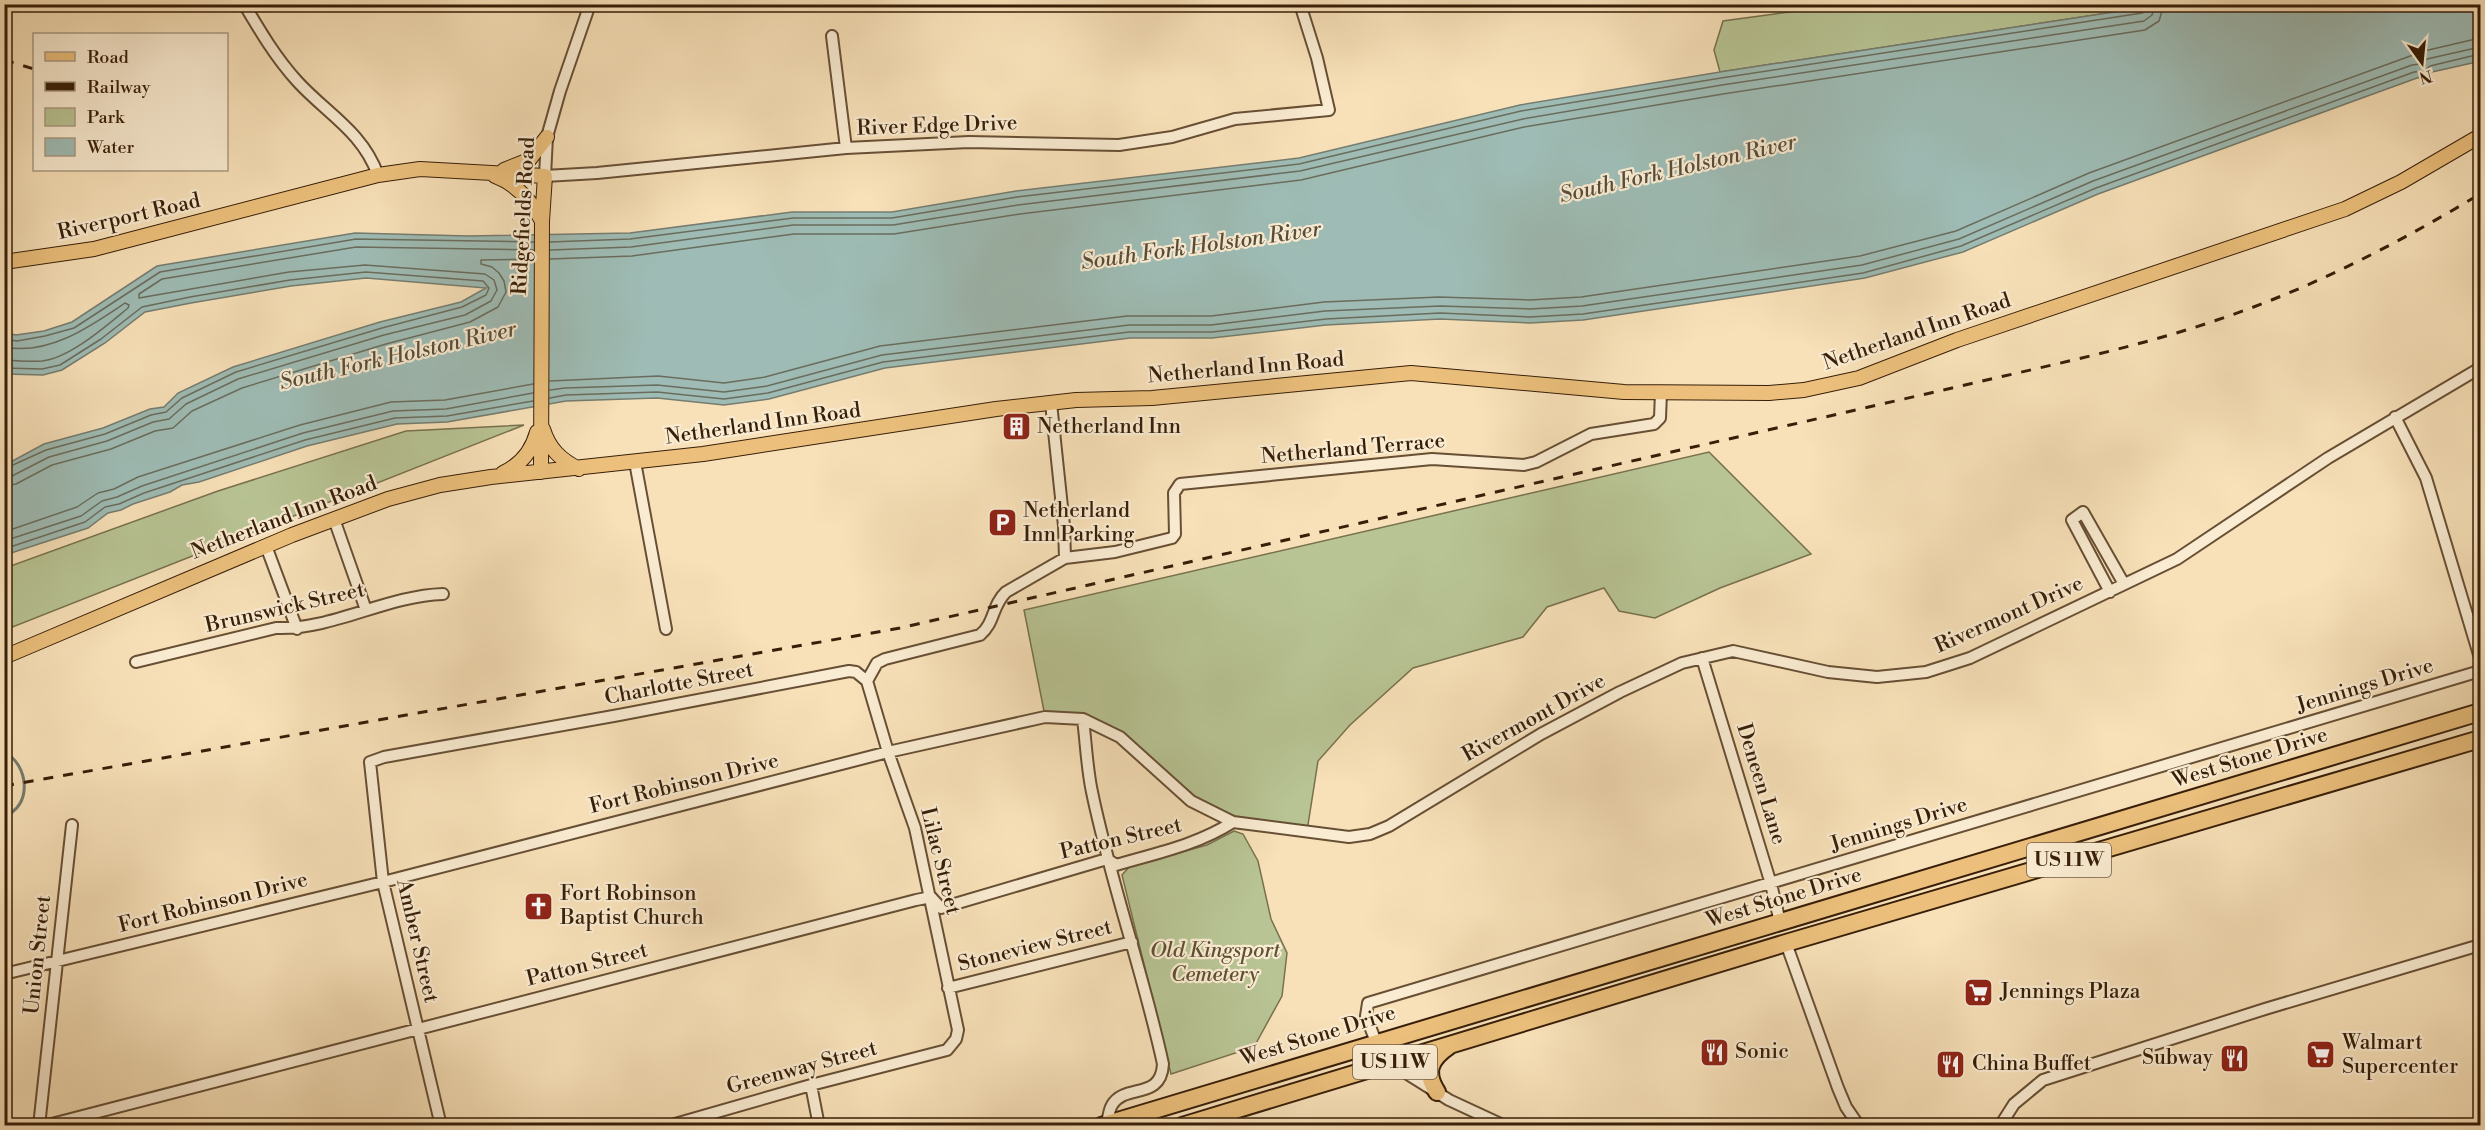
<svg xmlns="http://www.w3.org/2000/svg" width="2485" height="1130" font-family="'Libre Bodoni',serif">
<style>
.green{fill:#b8c494;stroke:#78714e;stroke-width:1.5}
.water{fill:#9ebcb5;stroke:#757d70;stroke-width:1.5}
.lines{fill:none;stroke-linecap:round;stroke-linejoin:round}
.shore{stroke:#6a6d5e;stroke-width:1.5}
.stream{stroke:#757d70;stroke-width:3}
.minor-casing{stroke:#674f34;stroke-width:14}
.major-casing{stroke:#371e08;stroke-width:16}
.highway-casing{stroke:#371e08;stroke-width:20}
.minor{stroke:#faecd2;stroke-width:10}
.major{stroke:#ecc07c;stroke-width:14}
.highway{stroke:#ecc07c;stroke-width:16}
.rail{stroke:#371e08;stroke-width:3;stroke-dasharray:10 10;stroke-linecap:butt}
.labels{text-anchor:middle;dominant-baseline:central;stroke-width:4.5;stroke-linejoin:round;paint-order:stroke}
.shield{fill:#faecd2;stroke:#725c45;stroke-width:1.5}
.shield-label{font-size:20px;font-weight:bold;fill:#371e08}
.street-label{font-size:21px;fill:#371e08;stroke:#faecd2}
.poi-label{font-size:21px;fill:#371e08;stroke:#faecd2;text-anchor:start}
.park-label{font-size:21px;font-style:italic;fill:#5e5032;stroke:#faecd2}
.water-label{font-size:22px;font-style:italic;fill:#564d3c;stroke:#faecd2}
</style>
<rect width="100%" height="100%" fill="#f8e1b9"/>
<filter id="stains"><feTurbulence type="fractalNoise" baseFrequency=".00333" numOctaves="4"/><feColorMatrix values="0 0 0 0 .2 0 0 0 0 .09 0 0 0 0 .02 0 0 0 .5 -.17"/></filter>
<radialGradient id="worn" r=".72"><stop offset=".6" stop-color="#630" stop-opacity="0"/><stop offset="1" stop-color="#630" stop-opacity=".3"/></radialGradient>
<!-- green -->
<path class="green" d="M1841 5H2160L1720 72 1714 50 1723 21Z
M524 425 5 630V568L218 491 406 431Z
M1709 452 1811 554 1720 588 1655 618 1619 611 1604 588 1547 607 1523 637 1413 668 1350 725 1318 761 1307 831 1211 812 1120 737 1083 719 1044 711 1024 610Z
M1234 831 1243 834 1258 861 1271 919 1287 953 1282 996 1254 1047 1171 1074 1122 875 1130 866 1207 845Z"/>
<!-- water -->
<path class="water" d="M2160 5H2480V59L2472 63 2432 72 2428 76 2417 78 2098 194 1963 252 1865 278 1583 320 1530 323 1440 319 1326 325 1212 338H1130L885 368 769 399 724 405 657 398 566 401 447 422 397 424 307 446 199 482 182 485 170 492 133 504 121 510 108 513 88 528 5 555V465L44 444 103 428 150 409 164 407 178 393 233 367 380 322 461 302 486 288 366 278 291 286 191 303 145 312 105 343 62 370 43 375 5 374V333L16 335 44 331 72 322 157 266 355 233 468 236 630 233 792 212H892L1016 191 1299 158 1520 105 1720 72Z"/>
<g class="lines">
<!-- shore -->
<path class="shore" d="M550 242 630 239 793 218H892L1017 197 1299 164 1521 111 1721 78 2142 13 2147 10 2148 4
M550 250 631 247 793 225H893L1018 205 1300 171 1523 119 1722 85 2144 21 2152 15 2155 4
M550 259 632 256 794 234H894L1020 214 1301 180 1524 127 1723 94 2145 30 2159 21 2164 4
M4 339 17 341 45 336 74 328 160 272 356 239 534 242
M4 347C49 356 91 326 125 303L129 305 128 308C106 326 70 358 42 361 30 362 17 361 4 360
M4 368 42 369 60 365 101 339 142 307 190 297 290 280 366 272 483 281 489 288 486 295 462 307 382 328 236 372 182 398 166 412 151 415 105 434 46 450 4 469
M550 381 658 376 724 383 765 377 880 346 1127 316H1211L1324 302 1439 297 1530 300 1581 297 1860 256 1956 231 2089 173 2424 51 2480 38
M550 390 565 388 657 385 724 392 767 386 882 355 1129 325H1211L1325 311 1440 306 1530 309 1582 306 1862 265 1959 239 2093 181 2412 65 2420 64 2427 59 2480 47
M550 398 566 395 657 392 724 399 768 393 883 362 1129 332H1212L1326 319 1440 313 1530 317 1583 314 1863 273 1961 246 2096 188 2414 72 2424 71 2430 66 2480 54
M4 477 12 476 49 457 107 441 153 422 169 419 186 404 238 379 384 335 465 315 491 301 497 290 494 280 485 274 365 265 289 272 139 298V294L162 279 356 247 534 250
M4 486 16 484 52 465 111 449 155 431 173 428 192 411 242 388 386 344 470 322 498 307 506 292 504 281 499 273 492 267 481 264V260L534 259
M4 532 77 507 98 493 114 489 138 477 300 425 391 402 445 400 533 384
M4 541 81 516 102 501 117 497 142 486 303 433 393 411 446 409 533 393
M4 549 85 522 105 507 119 504 144 493 305 440 395 418 447 416 533 401"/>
<!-- stream -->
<path class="stream" d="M4 752C29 764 33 807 4 816"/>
<defs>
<path id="minor" d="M244 4C260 31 276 58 297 81 327 114 362 131 378 175
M590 4 560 91 547 137 545 176 597 173 846 148 969 142 1119 145 1172 137 1235 119 1329 110 1317 58 1300 4
M832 36 846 148
M2395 417 2426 478 2480 658
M635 462 666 629
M334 519 366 610
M266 546 297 629
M1065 558 1115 552 1172 538 1175 534 1174 493 1180 484 1432 459 1524 465 1536 462 1591 434 1654 424 1660 418 1661 392
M2110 592 2072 520 2083 512 2124 584
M1702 658 1771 884 1780 922
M136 662 276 628C333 630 385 596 443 594
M1083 719C1086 743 1087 769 1092 792 1111 884 1143 972 1163 1064 1161 1101 1125 1083 1112 1105 1109 1110 1108 1118 1107 1124
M1786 943 1838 1088 1846 1107 1859 1126
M4 974 383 882 888 752 1045 717 1083 719 1120 737 1191 801 1233 822 1349 837 1370 834 1389 826 1541 734 1620 692 1682 663 1733 651 1828 672 1877 677 1926 672 1970 658 2177 559 2328 458 2480 368
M948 988 1132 942
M1376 1042 1366 1016 1368 1003 2480 671
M1384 1065 1406 1073 1449 1100 1505 1126
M811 1085 819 1126
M39 1126 72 825
M44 1126 916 900 931 897 941 908 1107 859 1116 865C1157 853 1197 845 1233 822
M441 1126 383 882 370 762 384 757 619 715 849 671 856 672 867 681 877 663 885 659 980 635C995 623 992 605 1006 592L1065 558 1064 526 1051 403
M668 1126 811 1085 947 1050 956 1039 958 1030 915 828 888 752 867 681
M2000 1126 2014 1104 2043 1080 2265 1009 2480 945"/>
<path id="major" d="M504 170 529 160 547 137
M495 176C517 184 531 201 542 221
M4 262 94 249 378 175 420 169 545 176 542 221 541 472
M543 429C549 449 561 460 579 469
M503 473C520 465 532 451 537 432
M4 657 292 535 388 499 440 485 491 477 703 454 996 409 1076 400 1152 398 1411 373 1624 392 1769 393 1804 390 1859 378 1957 340 2345 209 2401 182 2480 136"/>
<path id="highway" d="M1437 1092C1424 1072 1430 1059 1449 1046
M1101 1126 2480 712
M1182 1126 1786 943 2480 739"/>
</defs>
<!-- minor casing -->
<use href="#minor" class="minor-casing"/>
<!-- major casing -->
<use href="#major" class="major-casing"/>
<!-- highway casing -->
<use href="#highway" class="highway-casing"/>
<!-- minor -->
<use href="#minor" class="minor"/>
<!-- major -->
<use href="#major" class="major"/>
<!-- highway -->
<use href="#highway" class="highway"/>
<!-- rail -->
<path class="rail" d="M4 60 34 69
M4 786 900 628 1974 383C2055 364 2138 347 2217 320 2310 289 2397 244 2480 194"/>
</g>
<!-- icons -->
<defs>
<symbol id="building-square" viewBox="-11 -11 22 22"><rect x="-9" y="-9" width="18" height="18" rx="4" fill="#8f2418" stroke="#faecd2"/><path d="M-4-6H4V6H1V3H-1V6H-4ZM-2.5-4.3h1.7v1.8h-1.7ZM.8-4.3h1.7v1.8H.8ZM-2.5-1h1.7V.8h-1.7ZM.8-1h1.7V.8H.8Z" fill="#fff"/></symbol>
<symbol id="parking-square" viewBox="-11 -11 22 22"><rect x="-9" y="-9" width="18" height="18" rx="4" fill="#8f2418" stroke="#faecd2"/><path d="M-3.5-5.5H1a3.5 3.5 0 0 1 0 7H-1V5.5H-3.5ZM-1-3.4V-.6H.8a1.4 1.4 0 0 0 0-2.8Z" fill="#fff"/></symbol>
<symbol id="church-square" viewBox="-11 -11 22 22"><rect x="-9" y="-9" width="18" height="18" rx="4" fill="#8f2418" stroke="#faecd2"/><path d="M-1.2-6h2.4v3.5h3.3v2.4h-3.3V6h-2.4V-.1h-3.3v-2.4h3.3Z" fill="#fff"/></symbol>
<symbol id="supermarket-square" viewBox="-11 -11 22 22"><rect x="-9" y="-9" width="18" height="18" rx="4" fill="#8f2418" stroke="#faecd2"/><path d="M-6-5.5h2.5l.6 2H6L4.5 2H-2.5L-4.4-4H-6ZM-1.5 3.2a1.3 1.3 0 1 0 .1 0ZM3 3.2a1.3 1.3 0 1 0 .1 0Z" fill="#fff"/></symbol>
<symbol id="restaurant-square" viewBox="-11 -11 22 22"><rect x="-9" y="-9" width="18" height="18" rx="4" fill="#8f2418" stroke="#faecd2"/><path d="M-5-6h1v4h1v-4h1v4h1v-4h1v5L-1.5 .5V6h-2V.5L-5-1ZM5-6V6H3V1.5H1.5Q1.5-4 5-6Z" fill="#fff"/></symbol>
</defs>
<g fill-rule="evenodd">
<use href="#building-square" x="1000" y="410" width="33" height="33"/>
<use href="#parking-square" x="986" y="506" width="33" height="33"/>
<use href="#church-square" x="522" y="890" width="33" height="33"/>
<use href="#supermarket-square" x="1962" y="976" width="33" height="33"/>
<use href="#restaurant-square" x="1698" y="1036" width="33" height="33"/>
<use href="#supermarket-square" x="2304" y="1038" width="33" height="33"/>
<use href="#restaurant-square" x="2218" y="1042" width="33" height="33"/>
<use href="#restaurant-square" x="1934" y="1048" width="33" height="33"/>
</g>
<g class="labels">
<!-- shield labels -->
<g class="shield">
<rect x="2027" y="843" width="84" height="34" rx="4.5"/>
<rect x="1353" y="1045" width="84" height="34" rx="4.5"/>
</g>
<g class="shield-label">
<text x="2069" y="860">US 11W</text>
<text x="1395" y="1062">US 11W</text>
</g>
<!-- street labels -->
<g class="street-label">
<text transform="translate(937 126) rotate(-2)">River Edge Drive</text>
<text transform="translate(524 216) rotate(-87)">Ridgefields Road</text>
<text transform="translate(129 217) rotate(-13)">Riverport Road</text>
<text transform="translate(1917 332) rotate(-19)">Netherland Inn Road</text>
<text transform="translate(1246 368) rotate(-5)">Netherland Inn Road</text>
<text transform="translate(763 424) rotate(-8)">Netherland Inn Road</text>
<text transform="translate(1353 449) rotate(-5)">Netherland Terrace</text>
<text transform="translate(284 518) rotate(-21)">Netherland Inn Road</text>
<text transform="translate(285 608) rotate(-13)">Brunswick Street</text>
<text transform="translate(2009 615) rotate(-24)">Rivermont Drive</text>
<text transform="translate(679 684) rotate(-11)">Charlotte Street</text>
<text transform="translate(2365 686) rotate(-17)">Jennings Drive</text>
<text transform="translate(1534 718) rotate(-29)">Rivermont Drive</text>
<text transform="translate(2250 758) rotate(-17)">West Stone Drive</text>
<text transform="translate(684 784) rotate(-14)">Fort Robinson Drive</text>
<text transform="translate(1761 784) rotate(73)">Deneen Lane</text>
<text transform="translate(1899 825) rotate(-17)">Jennings Drive</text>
<text transform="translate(1121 839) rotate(-13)">Patton Street</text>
<text transform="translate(940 861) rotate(76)">Lilac Street</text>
<text transform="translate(1784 898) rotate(-17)">West Stone Drive</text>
<text transform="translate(213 903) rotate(-14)">Fort Robinson Drive</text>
<text transform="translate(417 941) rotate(77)">Amber Street</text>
<text transform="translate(1035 946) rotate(-14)">Stoneview Street</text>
<text transform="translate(38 955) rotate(-84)">Union Street</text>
<text transform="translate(587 965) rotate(-14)">Patton Street</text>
<text transform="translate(1318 1036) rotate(-17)">West Stone Drive</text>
<text transform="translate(802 1068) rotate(-15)">Greenway Street</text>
</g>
<!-- poi labels -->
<g class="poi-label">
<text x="1037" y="427">Netherland Inn</text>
<text x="1023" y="511">Netherland<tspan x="1023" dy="24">Inn Parking</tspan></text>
<text x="560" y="894">Fort Robinson<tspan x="560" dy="24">Baptist Church</tspan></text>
<text x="2000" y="992">Jennings Plaza</text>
<text x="2342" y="1043">Walmart<tspan x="2342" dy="24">Supercenter</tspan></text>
<text x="1735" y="1052">Sonic</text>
<text x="2213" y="1058" text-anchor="end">Subway</text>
<text x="1972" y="1064">China Buffet</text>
</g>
<!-- park labels -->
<g class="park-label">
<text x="1215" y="951">Old Kingsport<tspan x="1215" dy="24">Cemetery</tspan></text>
</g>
<!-- water labels -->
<g class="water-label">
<text transform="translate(1678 169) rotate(-13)">South Fork Holston River</text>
<text transform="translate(1201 246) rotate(-8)">South Fork Holston River</text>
<text transform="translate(398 356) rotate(-13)">South Fork Holston River</text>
</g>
</g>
<!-- margin -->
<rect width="2485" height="1130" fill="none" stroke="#f8e1b9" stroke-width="24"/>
<rect x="6" y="6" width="2473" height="1118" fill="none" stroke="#371e08" stroke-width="3"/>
<rect x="12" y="12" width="2461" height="1106" fill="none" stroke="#371e08" stroke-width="1.5"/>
<!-- legend -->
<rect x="33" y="33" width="195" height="138" fill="#faecd2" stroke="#ac9a81" stroke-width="1.5"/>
<rect x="45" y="52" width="30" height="9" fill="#ecc07c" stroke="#ac9a81" stroke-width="1.5"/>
<text x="87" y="63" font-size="18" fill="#371e08">Road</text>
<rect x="45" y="82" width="30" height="9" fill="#371e08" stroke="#ac9a81" stroke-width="1.5"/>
<text x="87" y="93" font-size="18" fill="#371e08">Railway</text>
<rect x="45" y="108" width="30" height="18" fill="#b8c494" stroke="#ac9a81" stroke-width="1.5"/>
<text x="87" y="123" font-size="18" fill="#371e08">Park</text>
<rect x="45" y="138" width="30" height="18" fill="#9ebcb5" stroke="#ac9a81" stroke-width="1.5"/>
<text x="87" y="153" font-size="18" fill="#371e08">Water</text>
<!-- north arrow -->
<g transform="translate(2422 63) rotate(165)" stroke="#faecd2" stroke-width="4.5" paint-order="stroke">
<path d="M0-4.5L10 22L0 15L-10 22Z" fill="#371e08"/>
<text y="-9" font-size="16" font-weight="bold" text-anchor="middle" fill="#371e08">N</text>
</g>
<rect width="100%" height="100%" filter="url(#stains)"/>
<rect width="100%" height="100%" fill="url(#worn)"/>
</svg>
